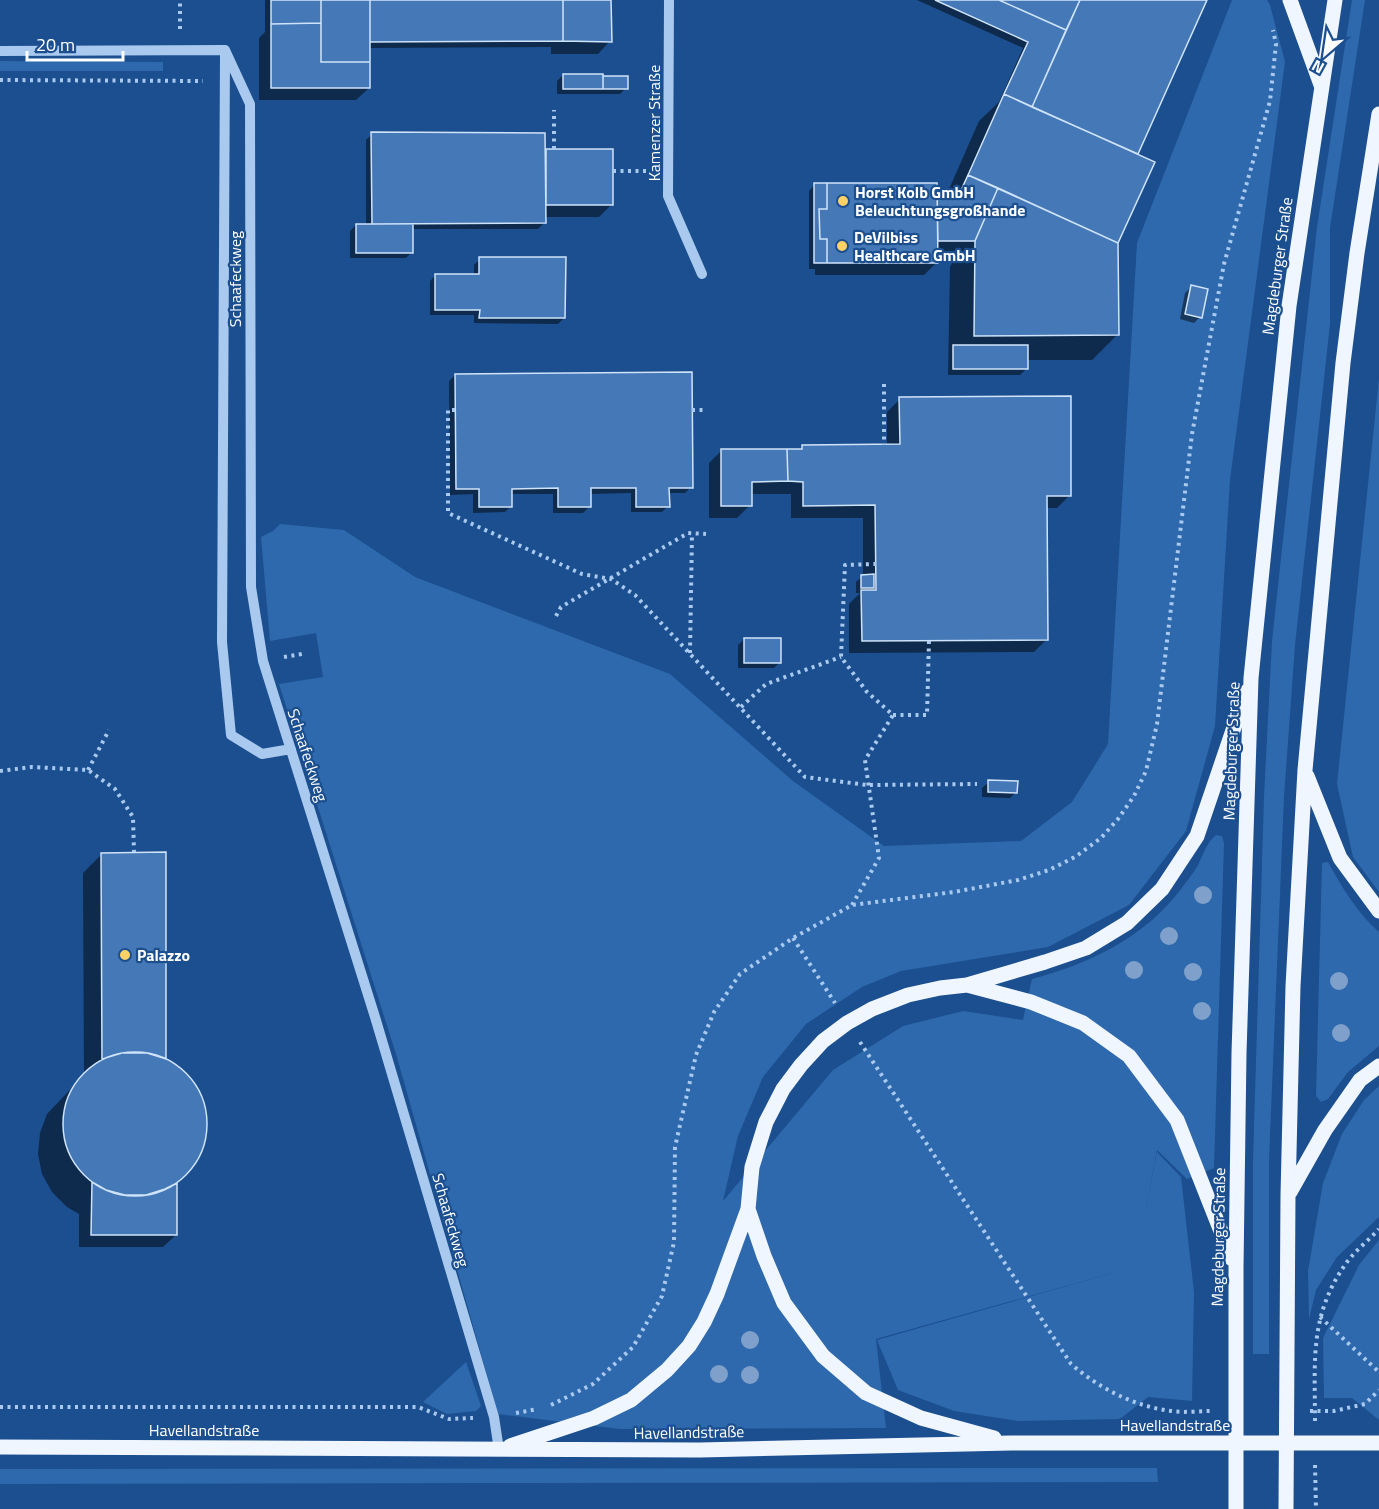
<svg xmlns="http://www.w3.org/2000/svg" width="1379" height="1509" font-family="'Titillium Web',sans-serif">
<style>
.green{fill:#2e69ad}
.shadow{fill:#0007}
.building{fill:#4478b7;stroke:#cfe3fa;stroke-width:1.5}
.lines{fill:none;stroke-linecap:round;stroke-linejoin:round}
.path{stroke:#a9c9ee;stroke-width:4;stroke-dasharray:3 4.5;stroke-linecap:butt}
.minor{stroke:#a9c9ee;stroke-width:10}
.major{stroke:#f0f6ff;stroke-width:15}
.tree{fill:#7ea0ca}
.poi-dot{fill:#ffd166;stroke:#1b4f8f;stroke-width:2}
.labels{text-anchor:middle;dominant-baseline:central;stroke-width:4.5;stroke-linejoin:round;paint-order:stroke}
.street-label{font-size:16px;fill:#fff;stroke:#1b4f8f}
.poi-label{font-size:16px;font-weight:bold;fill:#fff;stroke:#1b4f8f;text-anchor:start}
</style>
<rect width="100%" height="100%" fill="#1b4f8f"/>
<!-- green -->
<path class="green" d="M1232 0H1267L1270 5 1285 62 1230 480 1215 726 1186 831 1129 905 1048 947 901 971 862 987 806 1024 763 1077 738 1136 723 1201 833 1070 903 1026 963 1011 1023 1020 1032 979C1089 964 1144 938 1181 889 1186 882 1192 875 1197 867 1203 856 1206 843 1216 835L1222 836 1224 843 1214 1168 1187 1179 1157 1150 1144 1219 1157 1152 1181 1177 1194 1292 1192 1401 1148 1397 1120 1419 1018 1421 954 1411 898 1390 877 1340 1134 1267 876 1339 886 1428 620 1429 498 1414 396 1054 279 684 323 677 316 633 270 641 261 537 273 531 280 524 344 530 415 577 670 674 793 781 884 846 1021 841 1072 802 1108 744 1137 243Z
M1352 0H1365L1330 228V324L1295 645 1284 797 1269 1160V1354H1253V1160L1264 797 1272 641 1317 227Z
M0 61 163 62V71H0Z
M1379 378V892L1353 857 1337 784Z
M1328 862C1342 887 1357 913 1379 932V1046L1348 1072 1328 1099 1321 1102 1316 1096 1322 863Z
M1379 1086V1217L1337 1257 1316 1290 1309 1319 1308 1271 1323 1183 1342 1134 1364 1100Z
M1379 1240V1420L1352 1398H1324L1323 1338 1359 1265Z
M466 1362 481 1406 476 1411 447 1414 423 1402Z
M1157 1468 1158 1482 0 1484V1469Z"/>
<!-- shadow -->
<path class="shadow" d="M265 0H610V41L598 54H551V47L369 48V88L356 100H259V38L265 32Z
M917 0H995L1072 35 1074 32 1002 0H1206L1136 155 1117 242V335L1092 360H1026V369L1020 375H948L950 267 957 253H936V263L924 275H815V269H809V191L815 184 936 192 946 196 979 121 999 102 1023 48Z
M563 75 626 88 620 94H557V81Z
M372 134 544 153 546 150 612 204 599 217H544V223L538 229H412V252L406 258H350V231L356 225H366V140Z
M480 259 564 318 558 324 474 323V315H430V281L436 275H474V265Z
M1191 287 1200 317 1194 323 1180 319 1185 293Z
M455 375 691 487 685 493H668V506L662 512H631V493L589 494V507L583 513H553V494H510L511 506 505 512 473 513V494L450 495 449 381Z
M900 399 1070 495 1057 508H1046L1047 639 1034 652 849 653V604L860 593H856V582L863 576V518H791V494H750V505L737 518H709V463L722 450H799L803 446H887V412Z
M744 639 780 662 774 668H738V645Z
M989 782 1016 792 1010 798 982 797V788Z
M102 854H164V1059L182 1071 196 1088 204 1107 205 1128 201 1149 191 1167 175 1182 176 1235 163 1247H79V1214L67 1207 52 1192 42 1174 38 1154 40 1133 47 1114 84 1075 83 873Z"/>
<!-- building -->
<path class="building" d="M271 0H321V23L271 24Z
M321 0H370V62H321Z
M370 0H563V41L370 42Z
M563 0H611L612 42 563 41Z
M935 0H999L1066 30 1032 107 1004 94 1028 42Z
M999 0H1080L1066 30Z
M1080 0H1207L1138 154 1032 107Z
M321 23V62H370V88H271V24Z
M563 74H603V89H563Z
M603 76H628V89H603Z
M1004 94 1155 162 1118 243 968 175Z
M371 132 545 133 546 223 372 224Z
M546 149H613V205H546Z
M968 175 998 188 975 241H938L937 191 957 199Z
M814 183H827V209H819L820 239H827V263H814Z
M827 183H937L938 263H827V239H820L819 209H827Z
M998 188 1118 243 1119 335 974 336 975 241Z
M356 224H413V253H356Z
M479 257H566L565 318H479L480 310H435V274H479Z
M1191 285 1208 289 1202 318 1185 314Z
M953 345H1028V369H953Z
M692 372 693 488H669L670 507H636V488H591V507H558V488L512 489V507H479V489H456L455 374Z
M1071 396V496H1047L1048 640 862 641 861 590H876L875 505 803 506V482L788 481 787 449H802V445L900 444 899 397Z
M721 449H787L788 481 752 482V506H721Z
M874 574V588H861V575Z
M744 638H781V663H744Z
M988 780 1018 781 1017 793 988 792Z
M166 852V1059L147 1053H122L102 1059 101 853Z
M63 1124a72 72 0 1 1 144 0a72 72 0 1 1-144 0Z
M92 1182 106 1190 125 1195H146L165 1189 177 1183V1235H91Z"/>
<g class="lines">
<!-- path -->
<path class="path" d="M180 29V0
M0 80 203 81
M554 149V110
M613 171H647
M884 384V445
M455 410H448V513L582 574 611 579 635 595 805 777 867 785 977 784
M692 410H706
M556 616 561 607 688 533 706 534
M690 653 692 534
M284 657 302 654
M741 707 766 684 841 657
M893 715H927L929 640
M88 770 109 730
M0 771 32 767 88 770 115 789 133 817 134 852
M852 905 879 858 865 760 893 715 867 692 841 657 845 565 876 564
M793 938 835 1003
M860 1042 1071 1364C1099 1388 1133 1406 1171 1411 1184 1413 1199 1411 1212 1411
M1320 1317 1379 1372
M551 1405 593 1384 633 1347 662 1296 674 1242 675 1147 696 1055 714 1012 740 974 793 938 852 905 954 892 1018 880 1049 870 1075 857 1101 838 1118 819 1134 796 1146 771 1157 724 1192 434 1224 264 1270 101 1276 44 1273 30
M0 1407H418L449 1419 473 1418
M1310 1411H1334L1365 1404 1379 1390
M516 1413 538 1409
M1315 1421C1315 1360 1309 1315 1347 1262 1356 1250 1369 1240 1379 1229
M1315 1465 1316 1509"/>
<!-- minor -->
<path class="minor" d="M669 0 668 196 702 274
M225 50 250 104 251 587 263 661 375 1017 494 1417 499 1450
M0 51 225 50
M225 53 222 642 231 735 262 754 291 749"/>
<!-- major -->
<path class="major" d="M1290 0 1321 85
M1307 776 1340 858 1379 911
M967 985 1031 1002 1083 1023 1129 1056 1177 1120 1232 1259
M1290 1192 1325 1130 1360 1080 1379 1066
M748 1209 764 1256 784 1303 823 1356 866 1393 921 1418 994 1438
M510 1446 594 1418 631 1400 667 1370 689 1346 704 1322 717 1294 748 1209 752 1167 766 1122 783 1089 801 1065 823 1041 847 1023 872 1009 908 995 940 988 967 985 1045 962 1086 948 1127 923 1162 889 1197 836 1246 692
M0 1447 700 1450 1011 1443H1379
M1236 1509V1268L1239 1053 1251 678 1289 306 1335 0
M1286 1509 1288 1195 1293 986 1305 770 1343 363 1357 253 1379 114"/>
</g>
<!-- trees -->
<g class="tree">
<circle cx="1203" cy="895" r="9"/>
<circle cx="1169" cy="936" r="9"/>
<circle cx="1134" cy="970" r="9"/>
<circle cx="1193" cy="972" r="9"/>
<circle cx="1339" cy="981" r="9"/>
<circle cx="1202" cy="1011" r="9"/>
<circle cx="1341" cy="1033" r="9"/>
<circle cx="750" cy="1340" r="9"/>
<circle cx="719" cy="1374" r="9"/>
<circle cx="750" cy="1375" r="9"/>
</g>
<!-- markers -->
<g class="poi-dot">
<circle cx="843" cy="201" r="6"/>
<circle cx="842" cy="246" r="6"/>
<circle cx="125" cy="955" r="6"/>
</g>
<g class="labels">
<!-- street labels -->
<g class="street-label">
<text transform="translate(654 123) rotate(-90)">Kamenzer Straße</text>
<text transform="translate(1277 266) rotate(-82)">Magdeburger Straße</text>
<text transform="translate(235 279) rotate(-90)">Schaafeckweg</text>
<text transform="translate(1231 751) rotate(-88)">Magdeburger Straße</text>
<text transform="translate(308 755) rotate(72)">Schaafeckweg</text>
<text transform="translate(451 1220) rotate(74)">Schaafeckweg</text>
<text transform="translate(1218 1237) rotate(-89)">Magdeburger Straße</text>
<text x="1175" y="1425">Havellandstraße</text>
<text x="204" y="1430">Havellandstraße</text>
<text transform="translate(689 1432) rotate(-1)">Havellandstraße</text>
</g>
<!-- poi labels -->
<g class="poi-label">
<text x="855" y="192">Horst Kolb GmbH<tspan x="855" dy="18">Beleuchtungsgroßhande</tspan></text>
<text x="854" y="237">DeVilbiss<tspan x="854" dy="18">Healthcare GmbH</tspan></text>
<text x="137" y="955">Palazzo</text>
</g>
</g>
<!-- north arrow -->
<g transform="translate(1325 54) rotate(209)" stroke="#1b4f8f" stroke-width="4.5" paint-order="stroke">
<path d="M0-4.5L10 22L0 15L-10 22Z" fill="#ffffff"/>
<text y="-9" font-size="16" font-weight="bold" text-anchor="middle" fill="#ffffff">N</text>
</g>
<!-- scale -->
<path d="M27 51v9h96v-9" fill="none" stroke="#ffffff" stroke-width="3"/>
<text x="36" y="51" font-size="18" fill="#ffffff" stroke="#1b4f8f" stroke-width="4.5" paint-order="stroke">20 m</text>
</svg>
